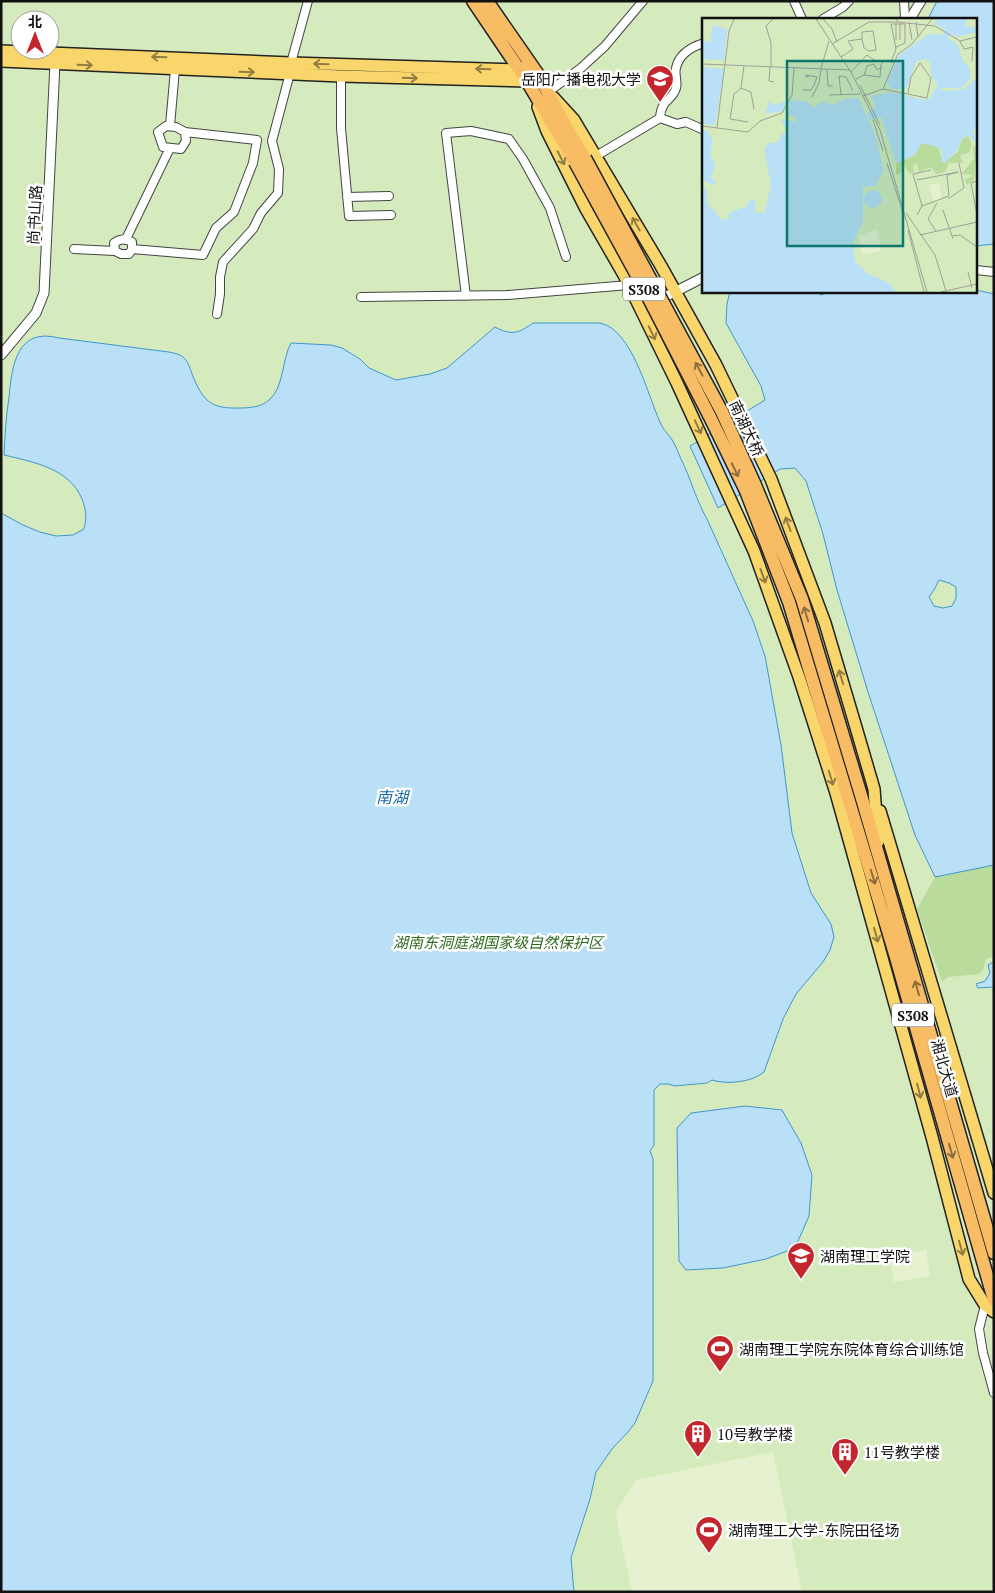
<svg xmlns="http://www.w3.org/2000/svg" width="995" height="1593" font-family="'PT Serif','Noto Sans SC',serif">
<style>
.green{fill:#d5ebbd;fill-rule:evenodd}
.forest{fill:#b9dc9c}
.pitch{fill:#e6f2cf}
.water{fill:#b9e0f7;stroke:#3f96cf;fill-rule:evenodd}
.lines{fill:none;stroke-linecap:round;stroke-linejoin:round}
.minor-casing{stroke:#444;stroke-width:10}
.tertiary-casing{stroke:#444;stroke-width:11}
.primary-casing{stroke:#222;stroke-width:14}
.trunk-casing{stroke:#222;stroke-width:15}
.minor{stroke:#fff;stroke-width:8}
.tertiary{stroke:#fff;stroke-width:9}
.primary{stroke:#f9d66b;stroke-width:11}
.trunk{stroke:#f7bc64;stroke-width:12}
.trunk-bridge-casing{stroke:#222;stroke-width:15;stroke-linecap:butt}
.trunk-bridge{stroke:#f7bc64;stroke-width:12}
.oneway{stroke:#917d42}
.oneway2{stroke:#906f3f}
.labels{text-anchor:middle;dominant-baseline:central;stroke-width:5;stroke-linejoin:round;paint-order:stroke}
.shield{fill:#fff;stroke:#585858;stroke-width:1}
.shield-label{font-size:14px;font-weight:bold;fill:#111}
.poi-label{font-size:15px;fill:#111;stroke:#fff;text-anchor:start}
.street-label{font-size:15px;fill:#111;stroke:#fff}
.park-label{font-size:15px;font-style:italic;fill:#2f6b1f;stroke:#fff}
.water-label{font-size:16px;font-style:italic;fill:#1768a6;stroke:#fff}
.inset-road{fill:none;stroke:#a09f9a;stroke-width:1}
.view{fill:#0f766e;fill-opacity:0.15;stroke:#0f766e;stroke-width:2.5}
.inset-edge{fill:none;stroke:#111;stroke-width:2.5}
</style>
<rect width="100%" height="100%" fill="#fffdf5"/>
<!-- green -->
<path class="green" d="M1 1H994V1592H1ZM704 19H976V291H704ZM20 20H50V50H20Z"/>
<!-- forest -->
<path class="forest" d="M994 865V956L986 959 983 970 979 974 948 977 942 982 917 909 935 877Z"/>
<!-- pitch -->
<path class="pitch" d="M926 1250 930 1276 894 1282 889 1256Z
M773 1452 802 1592H632L616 1516 618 1508 636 1480Z"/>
<!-- water -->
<path class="water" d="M937 1H994V244L976 246V19H928Z
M976 290 994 294V865L935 877 915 835 868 692 837 590 823 534 806 481 795 468 780 469 718 508 690 446 765 400 761 386 726 323 727 304 730 291H819L820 295 835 291ZM939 580 949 583 956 587V598L952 606 943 608 934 606 929 597 934 590Z
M533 323H600C632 329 648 396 660 422 662 428 667 433 671 438 675 444 678 452 681 459 691 479 696 500 707 519L753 621 765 656 781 745 792 833 811 893 831 924 834 937 830 950 823 962 796 994 783 1019 764 1072C753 1082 727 1085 712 1080L707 1083 675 1086 668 1084H660L654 1090V1145L650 1151 653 1159V1381L635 1423 628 1432 612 1449 596 1472 590 1499 571 1558 574 1592H1V513L23 525 40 532 56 536 73 535 84 529C87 517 86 510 82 499 69 468 33 462 4 455 5 435 6 416 9 397 12 365 17 327 59 338L169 352C173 353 180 354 183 357 188 361 190 368 192 374 203 401 210 409 240 408 249 408 262 407 269 400 284 388 282 359 291 343L331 345 342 348 360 359 369 368 396 380 430 374 447 368 495 327C512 336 519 333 533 323Z
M994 962V987L978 988 976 984 985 981 990 973 988 965Z
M745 1106 782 1110 801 1143 812 1175 809 1216 795 1248 766 1259 723 1268 686 1270 679 1261 677 1128 691 1113Z"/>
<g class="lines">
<defs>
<path id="minor" d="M794 1 802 19
M904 1 905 19
M823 19 843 7 849 1
M291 63 308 1
M341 76V128L349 216 391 215
M548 92 581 68 605 46 643 1
M660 118C661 99 673 100 676 88 678 82 674 74 676 68 679 54 691 47 704 43
M170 126 175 69
M596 156 660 118 677 124 686 122 704 130
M347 197 389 196
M126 239 170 148
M74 249 115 251 114 243C121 238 125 239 132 242V249L129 254H121L115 251
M132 249 203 255 216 228 234 212 253 163 257 140 185 132 176 127 166 126 158 132 163 147 181 149 186 141 185 132
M976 270 994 272
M466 296 446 133 471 131 509 139 523 159 550 208 566 257
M361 297 507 295 629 285
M217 314 220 294V277L223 262 253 229 261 213 278 193 279 169 272 141 290 73
M985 1305 979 1329 983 1353 994 1393"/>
<path id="tertiary" d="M910 19 921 1
M657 301 704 277
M1 355 36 313 44 293 55 63"/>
<path id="primary" d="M1 51 291 63 519 70 525 67
M1 61 341 76 527 81 539 76
M553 97 574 120 661 266 716 365 771 479 825 623 855 724 874 789 878 842
M538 107 547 131 586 209 624 275 677 383 754 551 799 677 836 793 932 1137 969 1279 985 1305 994 1312
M880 811 994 1193"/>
<path id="trunk" d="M473 1 527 81 575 162
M487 1 539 76 568 130 585 158
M722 412 755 485 802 599 863 802 994 1253
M710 417 746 491 789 602 895 954 994 1300"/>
</defs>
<!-- minor casing -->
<use href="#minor" class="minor-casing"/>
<!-- tertiary casing -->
<use href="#tertiary" class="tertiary-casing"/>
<!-- primary casing -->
<use href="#primary" class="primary-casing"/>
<!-- trunk casing -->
<use href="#trunk" class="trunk-casing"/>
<!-- minor -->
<use href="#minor" class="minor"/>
<!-- tertiary -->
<use href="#tertiary" class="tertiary"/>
<!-- primary -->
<use href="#primary" class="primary"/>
<!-- trunk -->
<use href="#trunk" class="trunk"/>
<defs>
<path id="trunk-bridge" d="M585 158 722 412
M575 162 640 281 710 417"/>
</defs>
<!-- trunk-bridge casing -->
<use href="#trunk-bridge" class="trunk-bridge-casing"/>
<!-- trunk-bridge -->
<use href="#trunk-bridge" class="trunk-bridge"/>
</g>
<!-- one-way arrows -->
<defs><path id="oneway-shaft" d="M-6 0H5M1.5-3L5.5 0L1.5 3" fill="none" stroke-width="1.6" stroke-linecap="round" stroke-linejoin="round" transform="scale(1.25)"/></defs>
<g class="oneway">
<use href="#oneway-shaft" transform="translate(159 57) rotate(-178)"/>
<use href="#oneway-shaft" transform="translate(321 64) rotate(-178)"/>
<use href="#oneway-shaft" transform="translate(85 65) rotate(2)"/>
<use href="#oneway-shaft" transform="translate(483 69) rotate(-178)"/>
<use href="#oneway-shaft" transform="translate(247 72) rotate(2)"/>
<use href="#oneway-shaft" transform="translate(410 78) rotate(2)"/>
<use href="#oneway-shaft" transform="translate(561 158) rotate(63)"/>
<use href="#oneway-shaft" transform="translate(636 224) rotate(-120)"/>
<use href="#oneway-shaft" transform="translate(652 333) rotate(64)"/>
<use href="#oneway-shaft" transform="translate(698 427) rotate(65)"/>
<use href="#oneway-shaft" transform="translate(788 524) rotate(-111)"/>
<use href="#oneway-shaft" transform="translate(763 576) rotate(70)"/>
<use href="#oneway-shaft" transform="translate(841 677) rotate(-107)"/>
<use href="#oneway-shaft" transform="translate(831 778) rotate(73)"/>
<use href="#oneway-shaft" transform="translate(876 935) rotate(75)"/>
<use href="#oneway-shaft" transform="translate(919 1091) rotate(75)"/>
<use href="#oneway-shaft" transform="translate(961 1248) rotate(75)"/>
</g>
<g class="oneway2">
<use href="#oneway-shaft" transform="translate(699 369) rotate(-118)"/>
<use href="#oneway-shaft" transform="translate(735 470) rotate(64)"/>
<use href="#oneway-shaft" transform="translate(806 614) rotate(-107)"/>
<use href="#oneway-shaft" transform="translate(873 877) rotate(73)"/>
<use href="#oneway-shaft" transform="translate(917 988) rotate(-106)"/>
<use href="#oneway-shaft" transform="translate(951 1151) rotate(74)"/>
</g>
<!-- icons -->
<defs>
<symbol id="university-pin" viewBox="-11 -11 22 30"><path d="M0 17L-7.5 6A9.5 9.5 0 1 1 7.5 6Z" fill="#c4262e" stroke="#fff"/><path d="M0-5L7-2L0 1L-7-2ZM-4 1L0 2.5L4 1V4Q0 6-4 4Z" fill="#fff"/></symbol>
<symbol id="stadium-pin" viewBox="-11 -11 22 30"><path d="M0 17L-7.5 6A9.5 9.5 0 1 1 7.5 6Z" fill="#c4262e" stroke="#fff"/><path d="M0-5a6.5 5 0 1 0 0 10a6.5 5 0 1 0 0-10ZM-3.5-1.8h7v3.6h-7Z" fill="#fff"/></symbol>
<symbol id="building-pin" viewBox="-11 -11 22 30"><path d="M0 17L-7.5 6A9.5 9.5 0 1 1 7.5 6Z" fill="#c4262e" stroke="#fff"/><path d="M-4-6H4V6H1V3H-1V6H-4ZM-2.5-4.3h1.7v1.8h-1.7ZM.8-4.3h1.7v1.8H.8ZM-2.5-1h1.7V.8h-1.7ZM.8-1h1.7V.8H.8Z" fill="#fff"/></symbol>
</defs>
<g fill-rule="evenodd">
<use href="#university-pin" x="644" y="63" width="32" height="43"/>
<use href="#university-pin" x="785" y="1240" width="32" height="43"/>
<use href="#stadium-pin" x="704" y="1333" width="32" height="43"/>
<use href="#building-pin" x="682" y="1418" width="32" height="43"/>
<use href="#building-pin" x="829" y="1436" width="32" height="43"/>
<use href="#stadium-pin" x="693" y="1514" width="32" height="43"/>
</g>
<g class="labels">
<!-- shield labels -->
<g class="shield">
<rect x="623" y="277.5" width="42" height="23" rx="4"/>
<rect x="892" y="1003.5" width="42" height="23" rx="4"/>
</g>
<g class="shield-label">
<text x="644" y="289">S308</text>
<text x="913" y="1015">S308</text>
</g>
<!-- poi labels -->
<g class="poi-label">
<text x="641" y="79" text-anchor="end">岳阳广播电视大学</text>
<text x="820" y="1256">湖南理工学院</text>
<text x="739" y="1349">湖南理工学院东院体育综合训练馆</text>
<text x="717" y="1434">10号教学楼</text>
<text x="864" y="1452">11号教学楼</text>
<text x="728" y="1530">湖南理工大学-东院田径场</text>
</g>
<!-- street labels -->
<g class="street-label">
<text transform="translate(34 215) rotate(-87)">尚书山路</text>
<text transform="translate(747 428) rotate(65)">南湖大桥</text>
<text transform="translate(945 1068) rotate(74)">湘北大道</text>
</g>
<!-- park labels -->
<g class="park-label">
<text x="498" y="942">湖南东洞庭湖国家级自然保护区</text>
</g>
<!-- water labels -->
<g class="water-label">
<text x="392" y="797">南湖</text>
</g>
</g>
<!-- overview -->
<g transform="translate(702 18)">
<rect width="275" height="275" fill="#fffdf5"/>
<path d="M0 1H275V274H0Z" fill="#d5ebbd"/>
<path d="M266 118 270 127 267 135 258 137 261 145H247L243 154 234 156 229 149 217 154 215 145 211 148 212 155H207L202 147 199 155 194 157V145L213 137 219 125 236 129 240 140 246 141 256 134 260 121ZM271 127 275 129 272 162 265 167 263 162 271 157 259 156 272 141Z" fill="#b9dc9c"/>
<path d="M237 165 240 181 231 183 227 167ZM175 211 179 233 160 237 157 218Z" fill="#e6f2cf"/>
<path d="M235 1H266L263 8 275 10V14L255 19 249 15 246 21 255 26 261 43 268 50V61L259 70H236L245 73 262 71 275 60V110L271 113 275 122 272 124 268 118 261 119 256 131 243 145 239 144 240 134 236 129 219 125 213 137 194 145 179 99 168 102 165 95 174 89 169 78 188 74 222 82 228 80 236 67 229 57 228 44 223 41 214 44 204 71H189L185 64 197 37 227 16 239 17 244 12 233 6ZM11 7 25 11 22 42 0 41V23L8 24ZM0 49 22 51 13 107 0 106ZM156 80 173 115 182 152 173 168 161 169V203L151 224 153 243 166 256 187 265 194 274H0V166L4 169 6 186 19 201 26 202 27 195 45 188 49 181 53 182V194L62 195V197L69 167 62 131 67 125 77 124 79 117 85 114 79 101 95 104 93 99 86 96 88 82 106 84 112 90 119 83 131 87 143 81ZM67 83 71 87 84 83 81 93 63 96ZM0 112 6 113 11 123 8 137 13 147 9 160 14 164 12 167 0 162ZM162 181a9 9 0 1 1 18 0a9 9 0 1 1-18 0Z" fill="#b9e0f7"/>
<path class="inset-road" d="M114 1 149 54 178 112 225 274M121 1 130 11 135 24M195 1V4L233 8 258 23 262 31 271 29 270 43M207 4 210 22M214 4 216 19M194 22V6M198 22V5M146 23 160 21V14L171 13 174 32 167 33 162 30 160 21M258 23 275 19M130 26 167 4H195M139 39 151 31 146 23M190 45V41L193 34 194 30V29L203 25V6H189L194 30M0 46 148 52M42 48 39 70 32 76 28 101 46 104M69 48V25L64 8 71 1M68 49 67 63 72 64M119 50 127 23M125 52 126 68H131M149 54 165 37 172 42M162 57 165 48 172 46 175 52 180 49M154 61 162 57 178 59 179 46 183 42M158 67 178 107M39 70 49 74 52 91M181 71 225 80 229 60 218 45 209 59 206 75M101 72H109L112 67 115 59 104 57V59L107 58M127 77 158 76M139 77 137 58 144 59 151 73M161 78 181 71 196 36 210 26 230 1M110 79 117 65 119 51M171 102 181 133M0 108 46 114 58 103 80 95 90 77 92 50M15 109 27 13 32 1M185 145 201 195M275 163 269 165 275 197M246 181 262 170 257 145M220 188 211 156 229 152M241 192 251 221M204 195 233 237 244 273M215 197 220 188 247 178 245 157 256 154 215 162M206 212 222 274M234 213 226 201 235 185M218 217 275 204M250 218 258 217 275 229M266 254 270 270M239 274 275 266"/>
<path class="view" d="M85 43H201V228H85Z"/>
<rect width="275" height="275" class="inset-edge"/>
</g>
<!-- border -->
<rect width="995" height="1593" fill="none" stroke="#111111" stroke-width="5"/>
<!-- north arrow -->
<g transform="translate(35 35)"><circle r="24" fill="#ffffff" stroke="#a0a0a0"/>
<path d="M0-4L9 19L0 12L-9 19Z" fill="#c4262e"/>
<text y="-8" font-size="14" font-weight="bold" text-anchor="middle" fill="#111111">北</text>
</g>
</svg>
